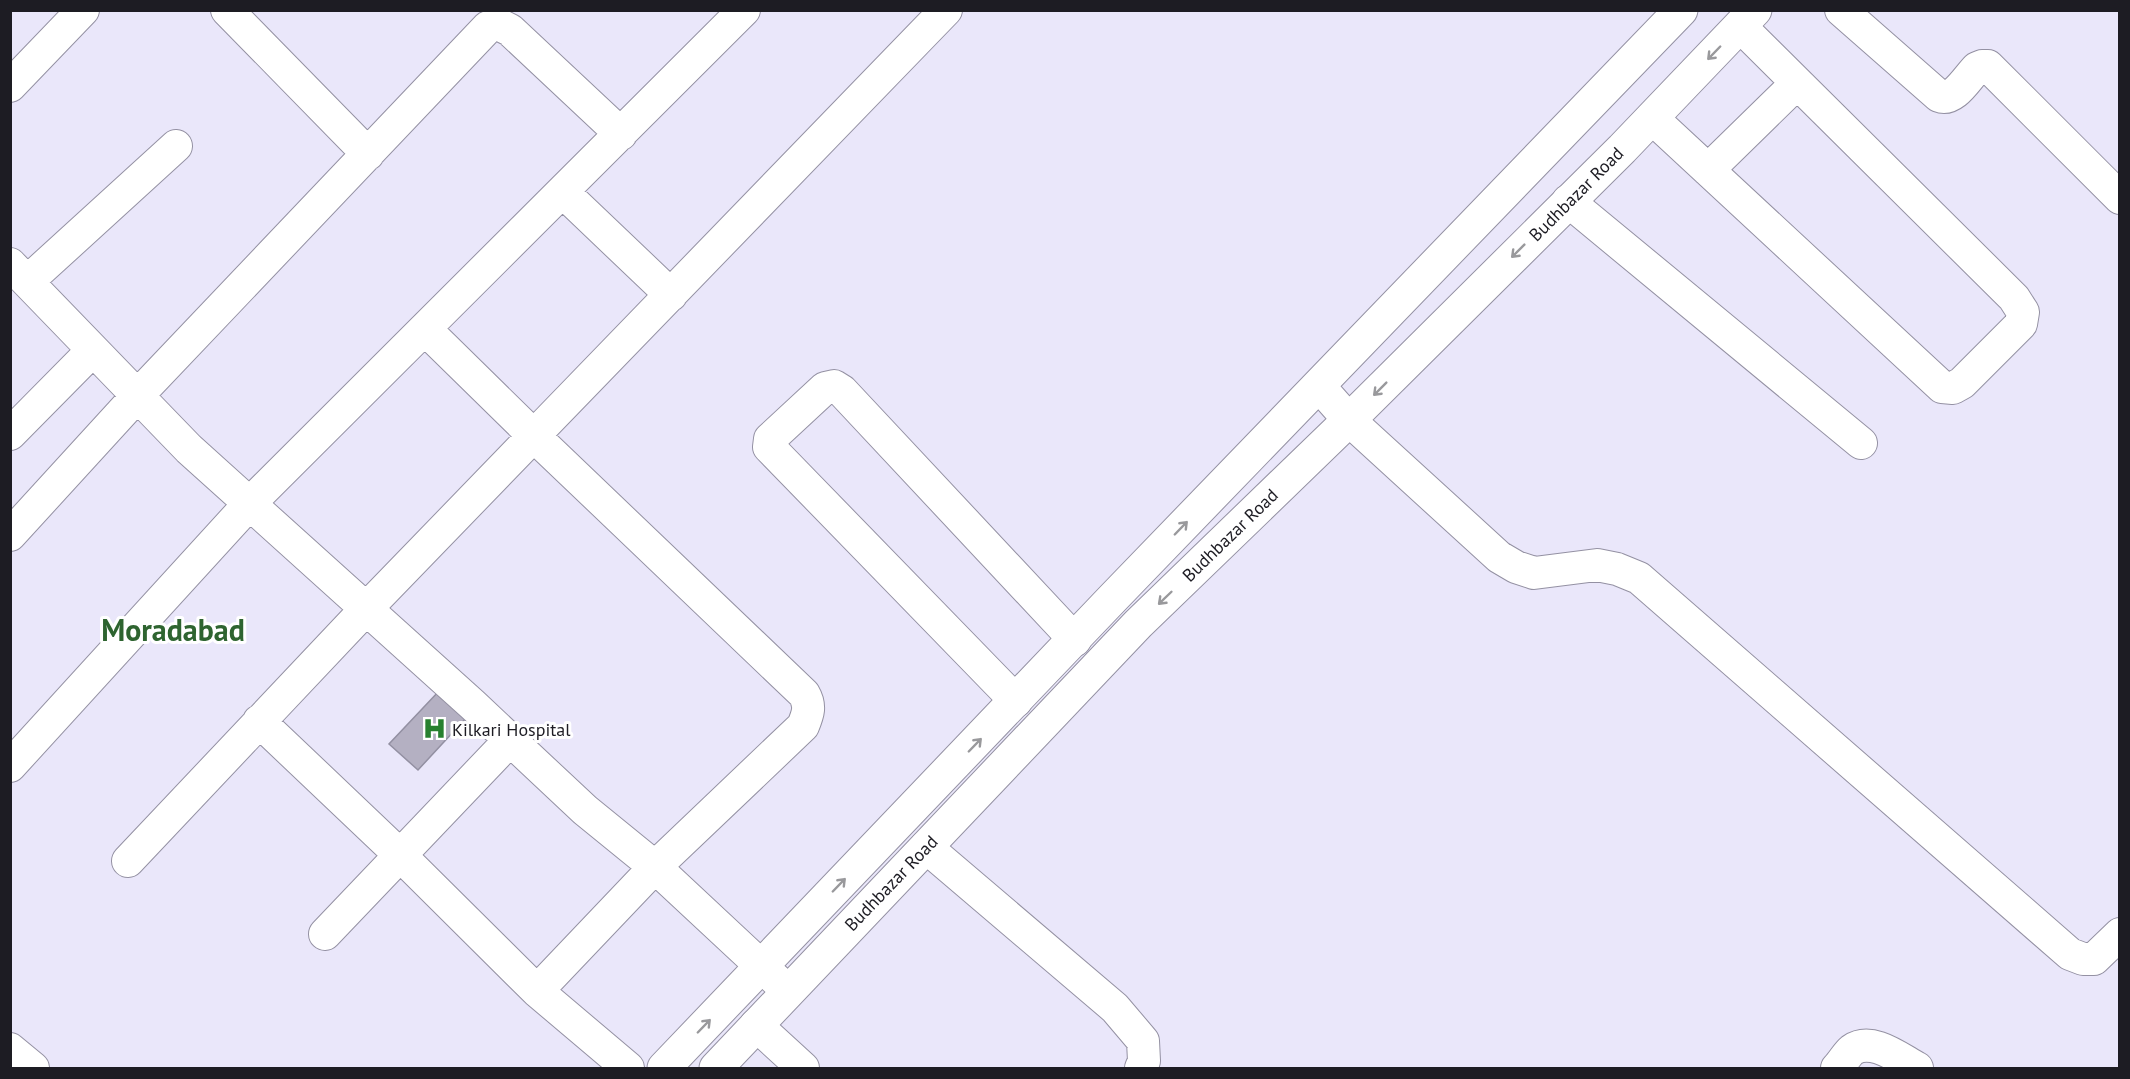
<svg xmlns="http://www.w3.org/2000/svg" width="2130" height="1079" font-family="'PT Sans',sans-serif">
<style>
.building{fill:#b4b0c2;stroke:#9390a2;stroke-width:1.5}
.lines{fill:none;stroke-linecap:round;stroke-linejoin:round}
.minor-casing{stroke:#9491a3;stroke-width:34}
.tertiary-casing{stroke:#9491a3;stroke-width:35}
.minor{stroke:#fff;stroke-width:32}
.tertiary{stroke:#fff;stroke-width:33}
.oneway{stroke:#99999c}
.labels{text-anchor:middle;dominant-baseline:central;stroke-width:6;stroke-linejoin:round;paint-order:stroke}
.street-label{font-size:18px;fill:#1d1c23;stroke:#fff}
.poi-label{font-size:18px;fill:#1d1c23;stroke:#fff;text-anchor:start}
.town-label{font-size:30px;font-weight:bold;fill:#2e6430;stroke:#fff}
</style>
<rect width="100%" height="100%" fill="#eae7fa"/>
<!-- building -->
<path class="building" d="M439 691 467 717 418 770 389 744Z"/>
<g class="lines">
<defs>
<path id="minor" d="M227 10 368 154
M1841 10 1939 96C1954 102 1967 78 1977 68L1982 66H1988L2120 198
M10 86 83 10
M1652 118 1942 387 1953 388 1962 383 2021 324 2023 312 2014 298 1740 26
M1708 170 1797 83
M563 192 671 295
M1568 201 1861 443
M10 264 189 449 473 705 585 810 655 867 788 991
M28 281 176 146
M425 329 534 436 804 694C811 706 808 714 803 726L655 867 537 991
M1319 386 1349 420 1499 557 1516 567 1534 573 1597 565 1617 569 1639 578 2070 954 2083 959H2094L2120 934
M10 434 93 350
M10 535 138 395 488 27 498 24 510 30 621 134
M1016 701 769 447 770 439 825 388 834 386 842 391 1075 640
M259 721 400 855 537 991 628 1068
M10 766 250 503 744 10
M926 847 1115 1008 1143 1041 1144 1061 1141 1068
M128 861 366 609 946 10
M325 934 510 740
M756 1025 803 1068
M10 1049 33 1068
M1837 1068C1842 1063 1847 1054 1852 1050 1872 1036 1900 1059 1917 1068"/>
<path id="tertiary" d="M664 1068 1113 598 1681 10
M716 1068 1138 624 1349 420 1622 149 1755 10"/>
</defs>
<!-- minor casing -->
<use href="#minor" class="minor-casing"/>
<!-- tertiary casing -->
<use href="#tertiary" class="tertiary-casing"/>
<!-- minor -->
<use href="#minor" class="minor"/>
<!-- tertiary -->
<use href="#tertiary" class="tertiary"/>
</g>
<!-- one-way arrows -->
<defs><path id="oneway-shaft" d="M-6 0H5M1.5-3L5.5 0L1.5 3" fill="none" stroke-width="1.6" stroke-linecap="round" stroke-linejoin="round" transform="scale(1.5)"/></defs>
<g class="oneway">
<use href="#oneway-shaft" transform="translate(1714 53) rotate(134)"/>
<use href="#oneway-shaft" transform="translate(1518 251) rotate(135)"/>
<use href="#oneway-shaft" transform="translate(1380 389) rotate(135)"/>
<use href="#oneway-shaft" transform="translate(1181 528) rotate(-46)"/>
<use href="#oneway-shaft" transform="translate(1165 598) rotate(136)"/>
<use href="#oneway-shaft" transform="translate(975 745) rotate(-46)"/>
<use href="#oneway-shaft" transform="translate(839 885) rotate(-46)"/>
<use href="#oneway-shaft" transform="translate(704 1026) rotate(-46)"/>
</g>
<!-- icons -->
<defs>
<symbol id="hospital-bare" viewBox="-9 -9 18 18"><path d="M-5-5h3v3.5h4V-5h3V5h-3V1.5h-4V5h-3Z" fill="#27802f" stroke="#fff" stroke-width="2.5" paint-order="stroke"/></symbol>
</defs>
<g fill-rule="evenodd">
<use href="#hospital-bare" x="418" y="712" width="33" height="33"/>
</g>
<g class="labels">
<!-- street labels -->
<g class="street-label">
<text transform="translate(1576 194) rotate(-45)">Budhbazar Road</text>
<text transform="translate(1230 535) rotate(-44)">Budhbazar Road</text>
<text transform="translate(891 883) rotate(-46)">Budhbazar Road</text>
</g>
<!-- poi labels -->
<g class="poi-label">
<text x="452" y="729">Kilkari Hospital</text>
</g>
<!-- town labels -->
<g class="town-label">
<text x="173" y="629">Moradabad</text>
</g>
</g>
<!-- border -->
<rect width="2130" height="1079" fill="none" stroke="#1d1c23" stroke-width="24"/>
</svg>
